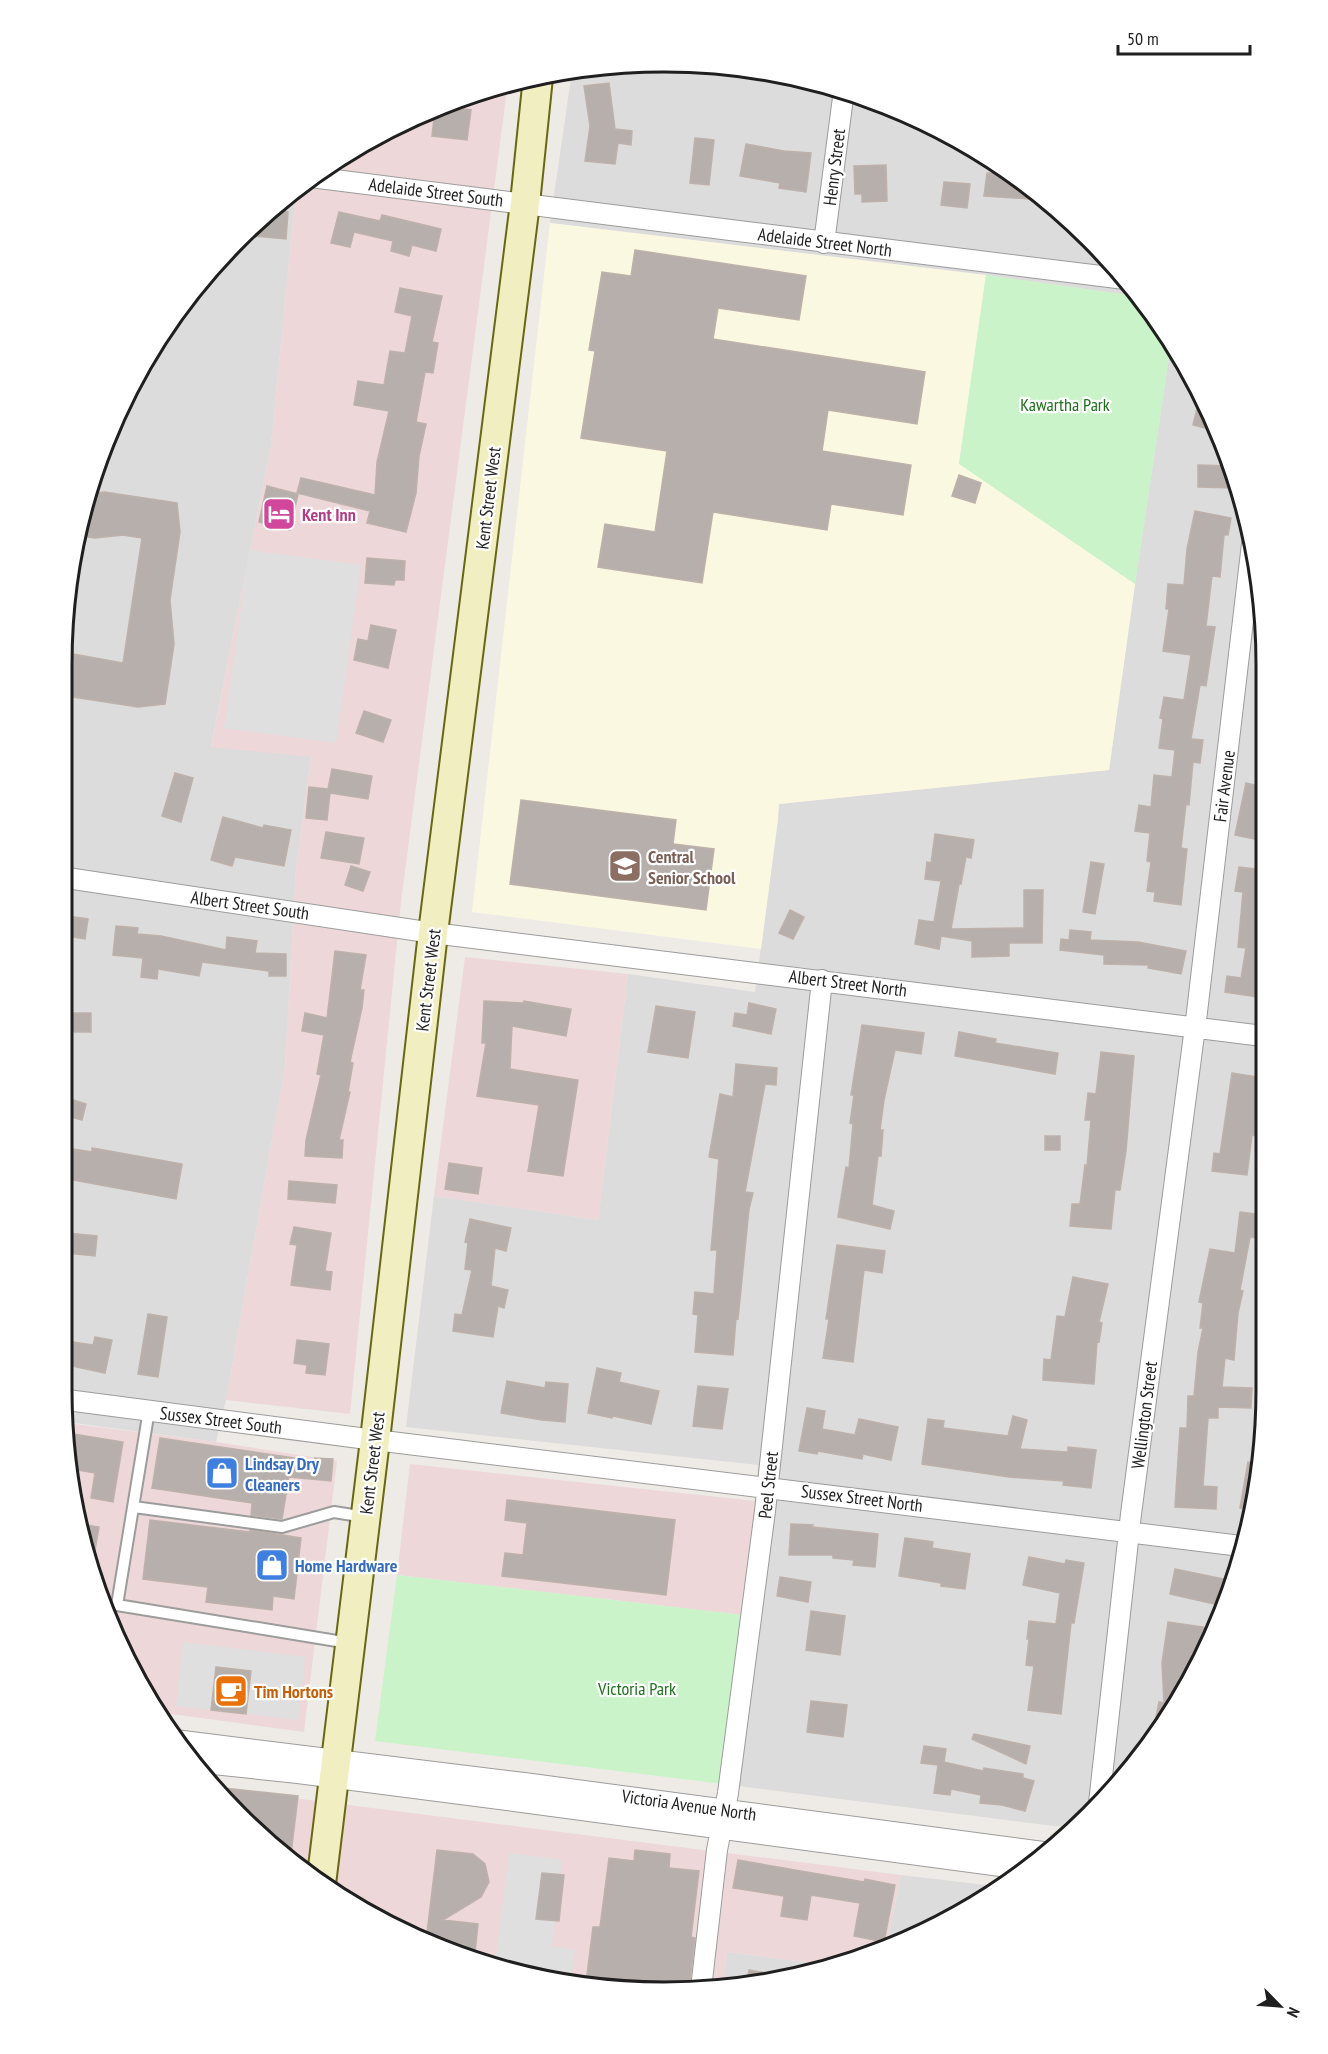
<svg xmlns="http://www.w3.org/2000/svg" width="1328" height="2054" font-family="'PT Sans Narrow',sans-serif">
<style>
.residential{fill:#dcdcdc}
.commercial{fill:#edd7d9}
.education{fill:#fbf8e2}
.park{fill:#caf3c9}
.parking{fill:#dfdfdf}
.building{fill:#b7afac;stroke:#beb1aa;stroke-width:1.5}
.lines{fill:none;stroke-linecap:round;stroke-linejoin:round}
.service-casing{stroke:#9c9c9c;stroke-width:14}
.minor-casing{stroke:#9c9c9c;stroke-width:22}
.secondary-casing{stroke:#686813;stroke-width:32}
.service{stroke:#fff;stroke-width:10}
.minor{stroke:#fff;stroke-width:20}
.secondary{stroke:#f1eec1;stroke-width:28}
.labels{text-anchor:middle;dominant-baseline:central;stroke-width:4.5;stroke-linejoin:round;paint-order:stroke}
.street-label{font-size:18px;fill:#1f1f1f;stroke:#fff}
.park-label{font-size:18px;fill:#1c701a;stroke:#fff}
.hotel-label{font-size:18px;font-weight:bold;fill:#b23c85;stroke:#fff;text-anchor:start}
.education-label{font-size:18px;font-weight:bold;fill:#785e54;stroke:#fff;text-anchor:start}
.shop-label{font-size:18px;font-weight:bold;fill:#366cbe;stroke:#fff;text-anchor:start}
.food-label{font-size:18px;font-weight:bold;fill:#c56008;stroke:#fff;text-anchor:start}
.rim{fill:none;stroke:#1f1f1f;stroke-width:3}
</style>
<rect width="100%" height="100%" fill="#eeebe6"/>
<!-- residential -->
<path class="residential" d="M624 63 742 67 857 93 965 142 1061 211 1142 297 986 275 550 223 572 71Z
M317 174 295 199 271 445 211 746 311 756 296 869 285 1066 226 1400 216 1442 67 1422V585L93 471 123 398 211 267 297 186Z
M1171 344 1204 397 1246 508 1265 625 1261 1468 1221 1621 1186 1692 1117 1787 1070 1828 723 1784 743 1615 758 1465 406 1427 434 1196 598 1220 628 974 755 992 778 819V804L1109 770 1135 584Z
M901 1875 1003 1887 895 1946 886 1949Z
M727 1952 836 1966 820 1972 742 1987 723 1988Z"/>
<!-- commercial -->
<path class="commercial" d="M508 82 401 902 350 1414 226 1400 285 1066 296 869 311 757 211 747 271 445 295 199 317 174 397 124Z
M465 957 628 974 598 1220 434 1196Z
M67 1423 216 1442 337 1461 304 1732 157 1712 93 1583 67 1469Z
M410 1464 755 1501 743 1615 397 1575Z
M215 1788 901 1875 886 1949 836 1966 727 1952 723 1988 625 1991 470 1960 363 1912 297 1868 238 1816Z"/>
<!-- education -->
<path class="education" d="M550 223 986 275 959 463 1135 584 1109 770 779 804 778 819 761 949 472 912Z"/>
<!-- park -->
<path class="park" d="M986 275 1142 297 1171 344 1135 584 959 464Z
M397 1575 743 1615 723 1784 375 1741Z"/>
<!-- parking -->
<path class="parking" d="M249 550 361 565 336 743 224 728Z
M183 1642 305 1657 298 1720 246 1714 216 1667 211 1710 176 1706Z
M509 1853 562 1860 552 1946 575 1950 571 1981 495 1965Z"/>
<!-- building -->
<path class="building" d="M609 83 615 129 632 131 631 145 618 143 615 164 585 161 590 126 584 86Z
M444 106 471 110 467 140 432 136 435 109Z
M695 138 714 140 709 185 690 183Z
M746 144 784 151 811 153 806 192 779 188 780 183 740 176Z
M886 165 887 201 862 202V194H855L854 166Z
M987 173 1013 176 1046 200 984 196Z
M944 182 970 184 967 208 941 205Z
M271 210 288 212 286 239 245 235Z
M339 212 380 221 382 215 441 229 436 251 412 245 409 256 391 251 393 241 354 232 350 247 331 243Z
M635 250 806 276 799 320 718 308 713 339 925 372 917 424 828 410 822 451 911 465 903 515 831 504 827 530 713 512 702 583 598 567 605 524 655 532 667 451 581 438 595 351 589 350 602 272 631 276Z
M400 288 442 296 432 342 438 343 433 373 425 372 416 422 426 424 419 456 416 493 406 532 367 523 370 511 297 493 301 478 375 495 377 462 389 411 354 405 358 381 384 385 390 351 405 353 412 316 395 312Z
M1201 392 1212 418 1209 429 1193 425Z
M1198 465 1230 466 1234 477V488L1198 487Z
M959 475 981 483 975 503 952 496Z
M267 486 298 494 290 530 259 522Z
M104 492 177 503 180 532 170 600 174 644 165 704 138 707 67 696V653L123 663 142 538 123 535 95 538 88 537 87 526 92 494Z
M1195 511 1231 518 1228 535H1224L1220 577 1212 576 1206 626 1215 627 1206 686 1200 685 1191 739 1203 740 1200 763 1193 762 1189 805 1186 804 1181 848 1187 849 1181 905 1154 901 1155 892 1147 891 1151 862 1147 861 1150 833 1135 831 1139 805 1151 807 1154 775 1172 777 1175 750 1159 748 1163 719 1160 718 1164 697 1184 700 1191 655 1163 651 1169 609H1166L1168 584 1184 585 1187 549Z
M367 558 405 561 404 580H395L394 585 365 583Z
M371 625 396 630 388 668 354 660 358 639 368 641Z
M364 711 391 720 383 742 356 733Z
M332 769 372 776 368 799 330 793 327 820 306 818 309 787 328 789Z
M175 773 193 778 181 822 162 816Z
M1246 783 1264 787V841L1235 835Z
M521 800 676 820 673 844 714 849 706 910 510 884Z
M223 817 263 828 264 825 291 830 284 866 235 857 232 866 211 860Z
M326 832 364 838 359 864 321 858Z
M935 834 974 840 971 858 966 857 961 884H959L951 929 1024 928V890H1043L1042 943H1009V956L972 957V941L941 936 939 949 915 944 919 920 934 922 941 881 925 879 927 862 931 863Z
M1091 862 1104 864 1095 914 1083 912Z
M351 866 370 872 363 891 345 885Z
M1239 867 1264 870V895L1261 915H1264V998L1225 992 1227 976 1241 978 1246 948 1238 947 1243 892 1235 891Z
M790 910 804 917 793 939 779 933Z
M67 916 88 919 85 939 67 936Z
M116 926 138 928 137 934 161 936 226 950 227 937 257 941 255 953 286 954V976H269V971L202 962 199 976 158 969 157 979 141 977 143 958 113 955Z
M1070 930 1091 932 1090 940 1138 942 1186 951 1181 974 1148 968 1149 965 1104 964V955L1060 950 1061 939 1069 940Z
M335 951 366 955 360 990H364L362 1008 350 1062 353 1063 348 1092H350L339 1140H343L342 1158 305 1156 306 1140 321 1075 317 1074 324 1035 302 1031 305 1013 327 1018Z
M484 1001 523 1003 524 1001 571 1009 566 1036 512 1026 510 1069 578 1080 563 1176 528 1171 539 1105 477 1096 486 1043H482Z
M749 1003 776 1009 771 1034 733 1026 735 1013 747 1015Z
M656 1006 695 1012 688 1058 648 1052Z
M67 1013H91V1032H67Z
M862 1025 924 1033 921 1054 895 1050 884 1100 880 1130H883L881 1156H878L872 1205 894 1211 890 1229 838 1217 846 1167 849 1168 853 1124 850 1123 854 1095H851Z
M959 1032 996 1039 995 1043 1058 1053 1055 1074 955 1056Z
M1101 1052 1134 1056 1126 1151 1120 1190H1115L1111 1229 1070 1226 1072 1204H1080L1085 1165 1087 1166 1091 1120H1085L1088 1093 1096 1094Z
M736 1064 777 1068 776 1085 765 1084 745 1192 753 1193 749 1209 738 1319 736 1318 733 1355 695 1352 698 1315 693 1314 695 1292 714 1294 717 1250H711L719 1159 709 1157 720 1094 733 1097Z
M1232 1073 1263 1078V1137L1252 1135 1247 1175 1212 1171 1214 1153 1220 1154Z
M67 1098 86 1104 82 1120 67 1116Z
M1045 1136H1060V1150H1045Z
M67 1148 92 1152V1148L182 1164 176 1199 67 1179Z
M449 1163 482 1168 478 1194 445 1189Z
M289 1181 337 1185 335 1203 288 1199Z
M1240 1212 1263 1215 1262 1239 1250 1237 1240 1290 1243 1291 1238 1313 1234 1360 1225 1358 1222 1387 1252 1388 1251 1408 1218 1407V1418H1208L1203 1486 1217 1487 1216 1509 1175 1507 1180 1428H1187L1188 1396H1194L1198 1352 1203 1328H1200L1203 1303 1199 1302 1210 1249 1235 1253Z
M470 1219 511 1228 506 1251 495 1248 491 1286 508 1290 504 1308 498 1306 493 1337 453 1331 455 1314 462 1315 472 1270 465 1269 468 1243 465 1242Z
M294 1227 331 1233 325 1271 332 1272 330 1290 291 1285 297 1245 290 1244Z
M67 1233 97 1236 95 1256 67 1253Z
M837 1245 885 1251 882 1273 864 1270 853 1362 823 1358 829 1319H826Z
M1073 1277 1108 1284 1099 1322 1102 1323 1099 1342 1097 1341 1094 1384 1043 1380 1044 1359 1051 1360 1057 1316 1065 1317Z
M148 1314 167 1317 158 1377 138 1374Z
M95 1337 112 1340 105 1373 67 1365V1341L93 1345Z
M297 1340 329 1344 325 1375 306 1373 307 1365 294 1363Z
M597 1368 621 1373 619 1382 659 1391 651 1424 613 1416 612 1418 588 1413Z
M507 1381 545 1388 546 1382 568 1384 565 1422 542 1420 501 1413Z
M698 1386 728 1389 722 1429 693 1426Z
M807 1408 825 1411 822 1429 855 1435 859 1419 898 1427 891 1460 863 1454 862 1459 818 1451 817 1454 799 1451Z
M1013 1416 1027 1420 1020 1449 1068 1452V1447L1096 1450 1091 1488 1063 1485 1064 1481 1009 1477 922 1464 928 1419 944 1421 943 1428 1008 1436Z
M67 1433 123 1442 113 1502 91 1498 95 1473 67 1468Z
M160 1438 314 1461 315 1458 333 1459 331 1481 289 1477 282 1519 251 1515 252 1503 152 1488Z
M1248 1462 1261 1465 1250 1511 1240 1508Z
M507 1500 675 1520 666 1595 502 1576 505 1553 523 1555 527 1523 505 1520Z
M150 1520 250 1532V1530L301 1538 294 1599 273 1596 272 1610 206 1602 208 1587 143 1579Z
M80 1524 99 1527 91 1573Z
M791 1524 813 1525 812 1527 878 1534 875 1567 853 1565 854 1560 833 1558V1555H789Z
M905 1538 933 1542 932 1548 970 1554 965 1589 941 1586V1583L899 1576Z
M1029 1557 1065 1564 1066 1560 1084 1563 1074 1623H1071L1061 1714 1028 1710 1034 1666 1026 1665 1029 1639H1027L1029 1621 1056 1624 1060 1593 1023 1585Z
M1175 1569 1224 1579 1219 1605 1170 1594Z
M780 1577 811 1582 808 1602 777 1596Z
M811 1611 845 1616 840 1655 806 1650Z
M1168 1622 1217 1629 1186 1692 1152 1738 1159 1702 1164 1703 1162 1663Z
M216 1667 251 1671 246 1714 211 1710Z
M811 1701 847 1705 843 1737 807 1732Z
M974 1734 1030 1746 1026 1764 972 1739Z
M924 1746 946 1749 944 1762 983 1771 984 1768 1023 1774V1778L1034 1781 1025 1811 1002 1805 980 1803 981 1795 951 1789 950 1795 934 1793 938 1765 921 1763Z
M214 1787 298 1796 290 1862 238 1816Z
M437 1850 473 1854 485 1864 489 1882 481 1897 443 1920 478 1924 474 1961 426 1941Z
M635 1850 670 1854 669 1868 699 1871 691 1937 695 1938 689 1989 625 1991 586 1983 593 1927H600L609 1858 634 1861Z
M738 1860 864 1882 865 1879 895 1885 884 1942 854 1936 860 1903 811 1895 807 1920 781 1916 784 1896 733 1888Z
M542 1873 564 1875 559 1921 536 1919Z
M749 1970 789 1977V1978L746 1987Z"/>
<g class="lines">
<defs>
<path id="service" d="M149 1410 117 1605 349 1643
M134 1507 282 1527 334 1512 365 1517"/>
<path id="minor" d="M311 177C583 210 853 247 1125 279
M824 243 844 90
M67 878 433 933 1263 1036
M67 1400 375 1440 1241 1546
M175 1740 524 1783 1043 1852
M194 1762 298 1773 522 1802 1023 1869
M1099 1803 1131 1514 1197 1012 1252 544
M701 1989 717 1850 728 1793 765 1511 822 980"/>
<path id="secondary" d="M321 1884 375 1440 433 933 525 203 538 77"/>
</defs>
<!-- service casing -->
<use href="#service" class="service-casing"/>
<!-- minor casing -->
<use href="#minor" class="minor-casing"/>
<!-- secondary casing -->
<use href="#secondary" class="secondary-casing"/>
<!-- service -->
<use href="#service" class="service"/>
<!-- minor -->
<use href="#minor" class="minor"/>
<!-- secondary -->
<use href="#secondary" class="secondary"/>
</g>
<!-- icons -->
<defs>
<symbol id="hotel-square" viewBox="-11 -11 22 22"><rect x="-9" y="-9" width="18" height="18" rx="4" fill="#d1479c" stroke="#fff"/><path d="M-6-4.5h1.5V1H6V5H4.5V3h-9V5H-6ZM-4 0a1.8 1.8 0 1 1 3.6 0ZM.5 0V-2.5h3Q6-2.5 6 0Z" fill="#fff"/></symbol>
<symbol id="school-square" viewBox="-11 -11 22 22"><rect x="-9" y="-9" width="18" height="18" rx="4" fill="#8d6e63" stroke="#fff"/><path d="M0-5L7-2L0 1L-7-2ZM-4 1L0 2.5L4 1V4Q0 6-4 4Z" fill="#fff"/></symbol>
<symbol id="shop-square" viewBox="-11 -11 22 22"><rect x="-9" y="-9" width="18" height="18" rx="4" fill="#3f7fe0" stroke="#fff"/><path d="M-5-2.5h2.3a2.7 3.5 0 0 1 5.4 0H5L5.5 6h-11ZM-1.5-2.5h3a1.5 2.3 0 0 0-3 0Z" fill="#fff"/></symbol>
<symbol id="cafe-square" viewBox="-11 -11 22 22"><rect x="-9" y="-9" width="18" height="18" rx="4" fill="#e8710a" stroke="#fff"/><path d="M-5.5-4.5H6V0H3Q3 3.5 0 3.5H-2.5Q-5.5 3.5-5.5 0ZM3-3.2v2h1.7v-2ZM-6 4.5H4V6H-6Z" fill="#fff"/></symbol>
</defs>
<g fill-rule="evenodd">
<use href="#hotel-square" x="260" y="495" width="38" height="38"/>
<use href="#school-square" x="606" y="847" width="38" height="38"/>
<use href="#shop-square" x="203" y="1454" width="38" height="38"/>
<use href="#shop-square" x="253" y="1546" width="38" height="38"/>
<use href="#cafe-square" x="212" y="1672" width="38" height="38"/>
</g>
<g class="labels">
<!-- street labels -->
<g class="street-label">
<text transform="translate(834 167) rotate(-83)">Henry Street</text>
<text transform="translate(436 192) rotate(7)">Adelaide Street South</text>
<text transform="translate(825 242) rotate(7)">Adelaide Street North</text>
<text transform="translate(488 498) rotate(-83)">Kent Street West</text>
<text transform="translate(1224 786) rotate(-83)">Fair Avenue</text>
<text transform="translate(250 905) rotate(8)">Albert Street South</text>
<text transform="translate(428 980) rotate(-83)">Kent Street West</text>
<text transform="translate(848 983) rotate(7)">Albert Street North</text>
<text transform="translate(1144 1415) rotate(-83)">Wellington Street</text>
<text transform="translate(221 1420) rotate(7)">Sussex Street South</text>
<text transform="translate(372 1463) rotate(-83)">Kent Street West</text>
<text transform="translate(768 1485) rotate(-84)">Peel Street</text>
<text transform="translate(862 1498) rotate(7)">Sussex Street North</text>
<text transform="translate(689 1805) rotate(8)">Victoria Avenue North</text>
</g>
<!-- park labels -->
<g class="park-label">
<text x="1065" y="404">Kawartha Park</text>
<text x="637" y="1688">Victoria Park</text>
</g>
<!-- hotel labels -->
<g class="hotel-label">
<text x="302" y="514">Kent Inn</text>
</g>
<!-- education labels -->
<g class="education-label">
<text x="648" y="856">Central<tspan x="648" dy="21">Senior School</tspan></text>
</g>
<!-- shop labels -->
<g class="shop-label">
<text x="245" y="1463">Lindsay Dry<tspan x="245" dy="21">Cleaners</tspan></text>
<text x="295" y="1565">Home Hardware</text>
</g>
<!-- food labels -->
<g class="food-label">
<text x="254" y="1691">Tim Hortons</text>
</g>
</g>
<!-- crop -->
<path d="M0 0H1328V2054H0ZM664 72H664A592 592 0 0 1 1256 664V1390A592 592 0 0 1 664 1982H664A592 592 0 0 1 72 1390V664A592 592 0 0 1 664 72Z" fill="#fff" fill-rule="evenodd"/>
<path class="rim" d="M664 72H664A592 592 0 0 1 1256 664V1390A592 592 0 0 1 664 1982H664A592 592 0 0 1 72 1390V664A592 592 0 0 1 664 72Z"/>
<!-- north arrow -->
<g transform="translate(1280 2006) rotate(115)" stroke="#ffffff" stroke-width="4.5" paint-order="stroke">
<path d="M0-4.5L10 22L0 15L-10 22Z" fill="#1f1f1f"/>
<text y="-9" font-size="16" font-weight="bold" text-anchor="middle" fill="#1f1f1f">N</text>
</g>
<!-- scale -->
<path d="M1118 45v9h132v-9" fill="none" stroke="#1f1f1f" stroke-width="3"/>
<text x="1127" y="45" font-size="18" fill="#1f1f1f" stroke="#ffffff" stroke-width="4.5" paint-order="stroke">50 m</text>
</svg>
